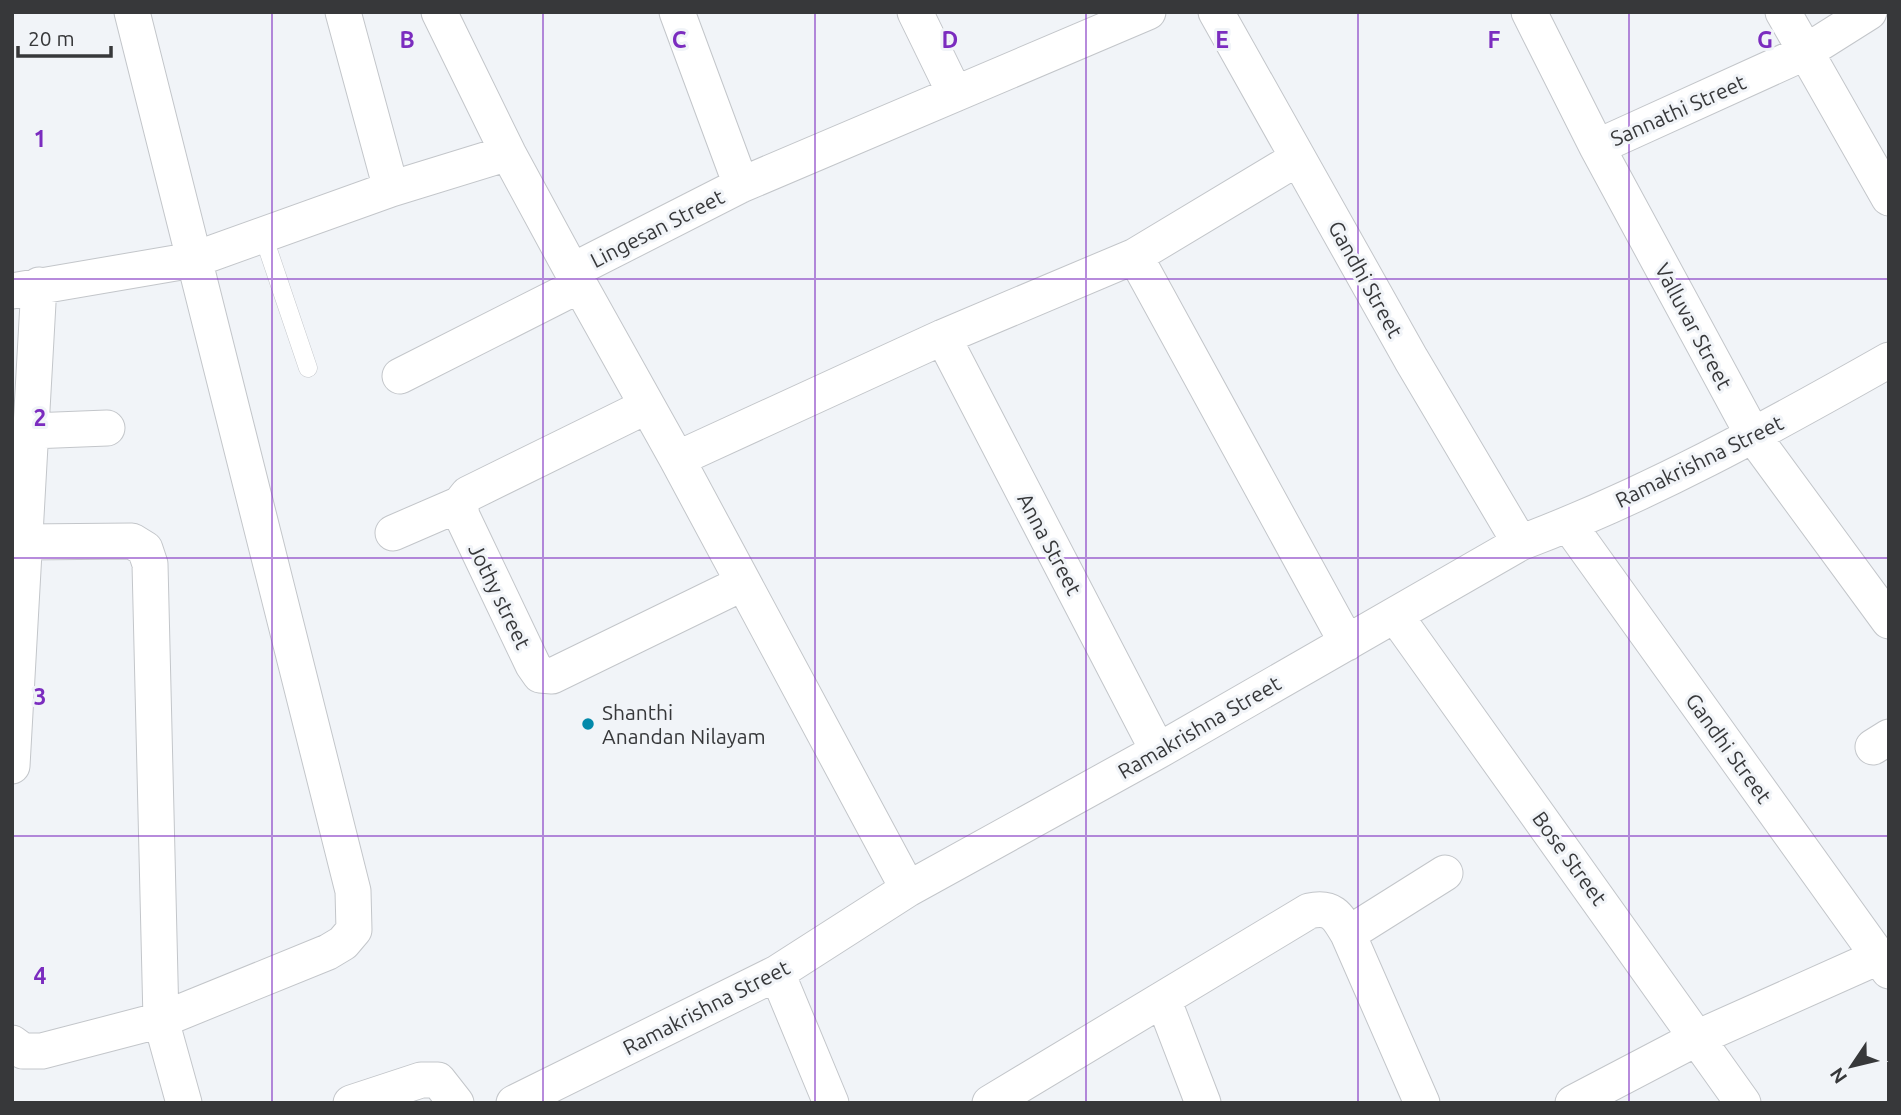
<svg xmlns="http://www.w3.org/2000/svg" width="1901" height="1115" font-family="Ubuntu,sans-serif">
<style>
.lines{fill:none;stroke-linecap:round;stroke-linejoin:round}
.service-casing{stroke:#c3c6ca;stroke-width:19}
.minor-casing{stroke:#c3c6ca;stroke-width:37}
.service{stroke:#fff;stroke-width:18}
.minor{stroke:#fff;stroke-width:35}
.grid{fill:none;stroke:#7b2cbf;stroke-width:2;stroke-opacity:0.55}
.poi-dot{fill:#0389aa;stroke:#f1f4f8;stroke-width:2.5}
.labels{text-anchor:middle;dominant-baseline:central;stroke-width:6;stroke-linejoin:round;paint-order:stroke}
.street-label{font-size:21px;fill:#37383a;stroke:#f1f4f8}
.poi-label{font-size:21px;fill:#37383a;stroke:#f1f4f8;text-anchor:start}
.grid-label{font-size:23px;text-anchor:middle;font-weight:bold;fill:#7b2cbf;stroke:#f1f4f8;stroke-width:6;stroke-linejoin:round;paint-order:stroke}
</style>
<rect width="100%" height="100%" fill="#f1f4f8"/>
<g class="lines">
<defs>
<path id="service" d="M263 235 308 368"/>
<path id="minor" d="M343 12 391 189
M439 12 508 153
M677 12 741 185
M915 12 955 94
M1216 12 1411 359 1520 543
M1529 12 1597 147 1754 437 1889 621
M1783 12 1889 198
M1597 147 1804 53 1869 12
M1135 256 1347 643
M572 271 677 459 908 889
M12 291 193 260 391 189 508 153 572 271 741 185 1148 12
M943 337 1158 751
M400 376 580 285
M647 406 468 494 460 504 462 516 533 665 540 675 552 676 743 583
M31 431 107 428
M677 459 943 337 1135 256 1298 158
M1569 525 1889 971
M393 533 460 504
M25 542 132 541 145 549 150 564 161 1020 184 1103
M1395 615 1743 1103
M1873 747 1889 737
M12 766 39 285
M1348 934 1445 873
M777 973 831 1103
M1163 999 1203 1103
M12 1043 23 1051H42L161 1020 328 952 343 943 354 930 353 891 132 12
M351 1103 421 1080H438L456 1103
M514 1103 777 973 908 889 1158 751 1520 543C1648 495 1769 428 1889 360
M990 1103 1309 911C1332 906 1337 915 1348 934L1422 1103
M1573 1103 1699 1037 1878 957"/>
</defs>
<!-- service casing -->
<use href="#service" class="service-casing"/>
<!-- minor casing -->
<use href="#minor" class="minor-casing"/>
<!-- service -->
<use href="#service" class="service"/>
<!-- minor -->
<use href="#minor" class="minor"/>
</g>
<!-- grid -->
<path class="grid" d="M272 12V1103M543 12V1103M815 12V1103M1086 12V1103M1358 12V1103M1629 12V1103M12 279H1889M12 558H1889M12 836H1889"/>
<!-- markers -->
<circle class="poi-dot" cx="588" cy="724" r="7"/>
<g class="labels">
<!-- street labels -->
<g class="street-label">
<text transform="translate(1678 110) rotate(-24)">Sannathi Street</text>
<text transform="translate(657 228) rotate(-27)">Lingesan Street</text>
<text transform="translate(1366 279) rotate(61)">Gandhi Street</text>
<text transform="translate(1694 326) rotate(62)">Valluvar Street</text>
<text transform="translate(1699 461) rotate(-26)">Ramakrishna Street</text>
<text transform="translate(1050 544) rotate(62)">Anna Street</text>
<text transform="translate(500 596) rotate(64)">Jothy street</text>
<text transform="translate(1199 727) rotate(-30)">Ramakrishna Street</text>
<text transform="translate(1729 748) rotate(54)">Gandhi Street</text>
<text transform="translate(1570 858) rotate(54)">Bose Street</text>
<text transform="translate(706 1007) rotate(-27)">Ramakrishna Street</text>
</g>
<!-- poi labels -->
<g class="poi-label">
<text x="602" y="712">Shanthi<tspan x="602" dy="24">Anandan Nilayam</tspan></text>
</g>
</g>
<g class="grid-label">
<text x="407" y="48">B</text>
<text x="679" y="48">C</text>
<text x="950" y="48">D</text>
<text x="1222" y="48">E</text>
<text x="1494" y="48">F</text>
<text x="1765" y="48">G</text>
<text x="40" y="147">1</text>
<text x="40" y="426">2</text>
<text x="40" y="705">3</text>
<text x="40" y="984">4</text>
</g>
<!-- border -->
<rect width="1901" height="1115" fill="none" stroke="#37383a" stroke-width="28"/>
<!-- north arrow -->
<g transform="translate(1852 1066) rotate(235)" stroke="#f1f4f8" stroke-width="5" paint-order="stroke">
<path d="M0-5L12 26L0 18L-12 26Z" fill="#37383a"/>
<text y="-10" font-size="19" font-weight="bold" text-anchor="middle" fill="#37383a">N</text>
</g>
<!-- scale -->
<path d="M18 46v10h93v-10" fill="none" stroke="#37383a" stroke-width="3.5"/>
<text x="28" y="46" font-size="21" fill="#37383a" stroke="#f1f4f8" stroke-width="5" paint-order="stroke">20 m</text>
</svg>
